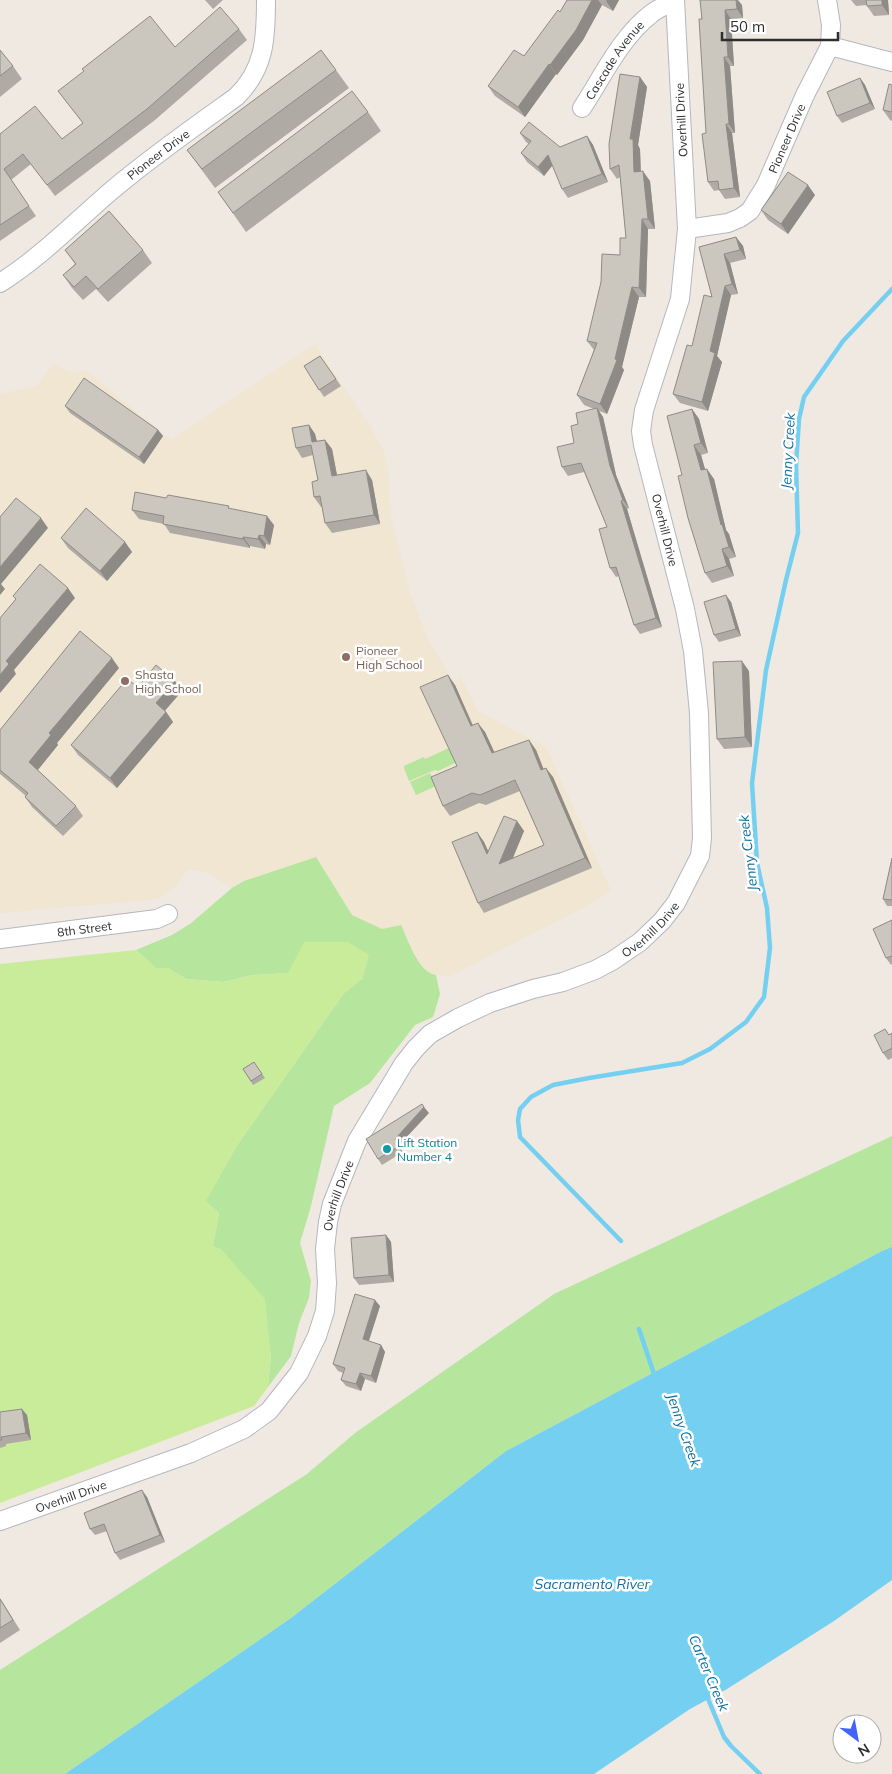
<svg xmlns="http://www.w3.org/2000/svg" width="892" height="1774" font-family="Mulish,sans-serif">
<style>
.education{fill:#f0e6d1}
.green{fill:#b6e59e}
.pitch{fill:#c9ec9a}
.water{fill:#75cff0}
.lines{fill:none;stroke-linecap:round;stroke-linejoin:round}
.stream{stroke:#75cff0;stroke-width:4.5}
.street-casing{stroke:#b4b7c1;stroke-width:20}
.street{stroke:#fff;stroke-width:18}
.wall{fill:#afaba4}
.shaded-wall{fill:#8e8b86}
.building{fill:#cbc7bf;stroke:#8e8b86}
.education-dot{fill:#8d6e63;stroke:#fff;stroke-width:2}
.culture-dot{fill:#0f9aa8;stroke:#fff;stroke-width:2}
.labels{text-anchor:middle;dominant-baseline:central;stroke-width:5;stroke-linejoin:round;paint-order:stroke}
.street-label{font-size:12px;fill:#2e2e2e;stroke:#fff}
.education-label{font-size:12px;fill:#785e54;stroke:#fff;text-anchor:start}
.culture-label{font-size:12px;fill:#0d838f;stroke:#fff;text-anchor:start}
.water-label{font-size:14px;font-style:italic;fill:#0d6fa3;stroke:#fff}
</style>
<rect width="100%" height="100%" fill="#efe9e1"/>
<!-- education -->
<path class="education" d="M315 344 374 433 384 452 388 469 391 517 409 590 427 637 453 681 461 678 478 711 546 747 611 890 585 907 450 976 430 974 418 962 401 925 382 929 352 915 316 857 244 881 232 888 208 873 188 869 177 885 163 896 149 900 0 913V394L37 386 53 364 71 372 87 371 171 440Z"/>
<!-- green -->
<path class="green" d="M451 747 457 762 438 771 435 770 409 781 404 768V766L424 757 425 759Z
M430 773 436 786 416 795 410 782Z
M316 857 352 915 382 929 401 925C408 939 418 973 436 975L440 994 433 1017 415 1025 370 1083 334 1106 311 1206 300 1243 311 1281 309 1298 299 1323 291 1356 268 1387 271 1355 213 1246 219 1213 205 1201 238 1144 344 993 363 978 288 973 253 975 223 982 186 979 168 968H156L136 950 172 935 190 924 232 888 244 881Z
M892 1136V1247L882 1251 506 1451 291 1618 65 1774H0V1670L307 1474 355 1433 554 1294Z"/>
<!-- pitch -->
<path class="pitch" d="M304 942H348L369 955 363 978 344 993 238 1144 206 1201 219 1213 213 1246 221 1249 265 1299 271 1355 268 1387 254 1406 0 1503V964L136 950 156 968H168L186 979 223 982 253 975 288 973Z"/>
<!-- water -->
<path class="water" d="M892 1247V1580L834 1621 727 1689 690 1709 594 1774H65L291 1618 506 1451 882 1251Z"/>
<g class="lines">
<!-- stream -->
<path class="stream" d="M621 1241 520 1137 518 1120 520 1109 531 1097 553 1085 589 1078 682 1063 710 1049 746 1022 764 997 770 948 767 908 757 863 752 783 766 670 786 580 798 533 796 465 799 419 804 397 843 341 892 289
M639 1329 655 1377
M706 1694 724 1737 731 1746 760 1774"/>
<defs>
<g id="street">
<path d="M830 46 892 62"/>
<path id="s1" d="M582 108C603 76 621 37 651 14 658 8 667 5 675 1"/>
<path id="s2" d="M687 229 728 223 740 218 750 211 766 185 805 95 830 46 831 25 827 0"/>
<path id="s3" d="M0 283C41 257 75 222 111 191 151 157 194 127 236 97 265 69 266 38 266 0"/>
<path id="s4" d="M0 939 157 919 168 914"/>
<path id="s5" d="M0 1521 191 1453 244 1429 269 1411 299 1373 317 1336 325 1311 327 1283 325 1249 328 1222 332 1204 357 1141 404 1063 416 1048 430 1034 458 1018 490 1003 533 989 563 982 595 970 612 961 640 942 662 921 676 903 700 856 702 838 699 713 693 651 685 609 643 445 641 431 644 410 680 299 687 229 675 0"/>
</g>
</defs>
<!-- street casing -->
<use href="#street" class="street-casing"/>
<!-- street -->
<use href="#street" class="street"/>
</g>
<!-- wall -->
<path class="wall" d="M205 0H223L213 9Z
M567 0H619L613 11 602 5 583 40 557 75 556 74 525 117 495 96 488 86 524 56 560 12Z
M700 0 742 5 743 18 731 19 734 66H730L735 133H732L740 197 725 199 719 190 714 191 708 182 702 19Z
M851 0H888L889 15 874 16 867 6V5L856 6Z
M239 29 247 40 155 120 55 196 31 164 11 180 36 216 0 241V134L62 139 83 123 58 91 175 47Z
M0 50 13 66 22 79 0 97Z
M336 70 349 88 215 188 187 150Z
M640 77 647 87 638 145 640 149 641 172 650 181 655 229H648L646 297H639L622 367 624 370 607 414 599 411 603 417 616 475 629 508 627 509 662 627 640 634 634 625 619 576 616 577 610 568 607 527 584 472 568 476 562 467 574 443 578 424 594 409 584 405 577 395 594 350 587 341 626 238 620 177 617 179 610 169Z
M860 78 865 85 875 109 842 123 837 116Z
M892 85V121L890 120 883 110Z
M368 112 381 131 246 232 218 192Z
M520 133 560 147 587 136 593 145 608 182 568 198 562 189 553 165 544 176 527 162 521 153 529 144 526 142Z
M815 195 788 234 768 220 761 210Z
M736 237 743 246 746 259 730 263 738 294 731 295 717 356 722 362 708 411 680 403 673 394 712 297 699 247Z
M65 250H143L152 263 108 302 96 289 83 300 72 288 63 275 75 264Z
M320 356 341 386 324 397 304 366Z
M65 406 158 430 163 436 144 464 70 413Z
M692 409 699 419 708 453 701 455 705 469 714 479 726 530 729 534 736 557 729 559 734 576 712 583 705 573 682 475Z
M309 425 315 434 317 441 325 440 332 449 337 475 372 480 380 524 332 533 325 523 322 507H321L314 497 318 480 313 455 302 458 296 448Z
M231 509 274 525 270 545 266 544 265 549 250 546V548L170 533 164 524 139 519 132 510Z
M61 538 125 542 132 552 107 581 68 548Z
M731 602 741 636 719 642 714 635Z
M119 668 57 743 58 745 38 770 76 806 83 816 63 836 32 807 25 797 26 796 0 774V730Z
M749 671 752 747 724 749 717 739Z
M455 685 473 725 485 732 494 752 529 740 536 750 543 769 553 777 592 868 484 913 478 903 477 832 484 842 488 851 517 821 524 831 513 858 544 845 520 791 486 805 479 803 450 816 443 806 457 766Z
M138 687 182 691 165 710 173 722 117 788 78 755 71 745Z
M892 858V906H887L883 899Z
M892 920V964L891 965 886 958Z
M892 1033V1058L888 1060 883 1053 889 1035Z
M254 1062 265 1078 253 1085 243 1069Z
M429 1113 399 1145 403 1152 382 1165 378 1159Z
M386 1235 391 1242 394 1282 359 1285 354 1278Z
M380 1306 369 1341 381 1345 385 1352 376 1383 365 1379 361 1391 346 1386 341 1380 343 1373 338 1371 333 1364Z
M0 1412 27 1415 31 1440 6 1444V1446L0 1448Z
M147 1497 165 1542 120 1560 115 1553 107 1531 95 1535 90 1529Z
M0 1598 20 1630 0 1643Z"/>
<!-- shaded-wall -->
<path class="shaded-wall" d="M592 0H598L602 5 583 40 557 75 550 65Z
M607 0H619L613 11 606 1Z
M736 0H738L742 5 743 18 737 9Z
M882 0H888L889 15 882 5Z
M725 10 731 19 734 66 728 57Z
M724 57 730 66 735 133 729 124Z
M549 64 556 74 525 117 518 107Z
M640 77 647 87 638 145 640 149 641 182 634 172 630 139Z
M860 78 865 85 875 109 870 103Z
M726 124 732 133 740 197 734 188Z
M587 136 593 145 608 182 602 174Z
M548 155 554 163 544 176 538 167Z
M643 171 650 181 655 229 648 219Z
M808 185 815 195 788 234 781 224Z
M642 219 648 229 646 297 639 288Z
M736 237 743 246 746 259 740 250Z
M724 254 730 263 738 294 732 284Z
M725 286 731 295 717 356 722 362 708 411 702 402 710 351Z
M632 287 639 297 622 367 624 370 607 414 600 404 615 359Z
M597 408 603 417 616 475 629 508 623 500 610 466Z
M692 409 699 419 708 453 701 443Z
M309 425 315 434 319 451 312 442Z
M158 430 163 436 144 464 139 457Z
M325 440 332 449 339 486 332 476Z
M694 445 701 455 708 480 701 470Z
M707 469 714 479 726 530 729 534 736 557 729 547 721 525Z
M366 470 372 480 380 524 374 515Z
M621 501 627 509 662 627 656 618Z
M267 516 274 525 270 545 264 536Z
M41 518 48 528 1 584 5 589 0 595V567Z
M259 535 266 544 265 549 258 539Z
M243 537 250 546V548L243 539Z
M125 542 132 552 107 581 100 571Z
M722 549 729 559 734 576 727 566Z
M68 588 75 598 14 670 16 674 0 693V675L6 661Z
M726 595 731 602 741 636 736 629Z
M112 658 119 668 57 743 58 745 36 772 29 762 49 733Z
M742 661 749 671 752 747 745 737Z
M448 675 455 685 477 736 471 726Z
M175 681 182 691 163 713 156 703Z
M166 712 173 722 117 788 110 778Z
M478 723 485 732 499 762 492 753Z
M529 740 536 750 548 780 541 770Z
M546 768 553 777 592 868 585 858Z
M517 821 524 831 506 874 499 864Z
M477 832 484 842 494 864 487 854Z
M424 1107 429 1113 399 1145 403 1152 395 1139Z
M386 1235 391 1242 394 1282 389 1275Z
M375 1300 380 1306 367 1346 363 1339Z
M381 1345 385 1352 376 1383 371 1376Z
M360 1373 365 1379 361 1391 356 1384Z
M22 1409 27 1415 31 1440 26 1433Z
M142 1490 147 1497 165 1542 160 1535Z"/>
<!-- building -->
<path class="building" d="M567 0H592L576 30 550 65 549 64 518 107 488 86 514 50 524 56 558 10 560 12Z
M700 0H736L737 9 725 10 728 57H724L729 124H726L734 188 719 190 718 181 708 182 702 134 706 133 699 19H702Z
M866 0H882V5L867 6Z
M220 7 239 29 147 109 47 185 23 154 4 169 29 206 0 225V134L35 106 62 139 83 123 58 91 84 71 82 69 150 16 175 47Z
M0 50 13 66 0 76Z
M321 50 336 70 202 169 187 150Z
M620 74 640 77 630 139H633L634 172 643 171 648 219H642L639 288 632 287 615 359 617 360 600 404 577 395 597 343 587 341 601 282 602 254 620 255V238H626L619 165 610 169 609 144Z
M860 78 870 103 837 116 827 92Z
M889 84 892 85V112L883 110Z
M352 91 368 112 233 213 218 192Z
M529 122 560 147 587 136 602 174 562 189 548 155 538 167 521 153 531 141 520 133Z
M788 172 808 185 781 224 761 210Z
M109 211 143 250 98 289 86 276 74 287 63 275 76 264 65 250Z
M736 237 740 250 724 254 732 284 725 286 710 351 715 353 702 402 673 394 687 345 692 346 704 295 712 297 699 247Z
M320 356 336 379 319 390 304 366Z
M84 378 158 430 139 457 65 406Z
M597 408 610 466 623 500 621 501 656 618 634 625 616 567 610 568 599 529 607 527 581 463 562 467 557 447 574 443 571 426 578 424 576 413Z
M692 409 701 443 694 445 701 470 707 469 721 525 722 524 729 547 722 549 727 566 705 573 688 518 678 476 682 475 667 416Z
M309 425 312 442 325 440 332 476 366 470 374 515 325 523 320 496 314 497 312 482 318 480 311 445 296 448 292 428Z
M135 492 166 498 168 495 229 506 228 508 267 516 264 536 259 535 258 539 243 537V539L163 524 164 516 132 510Z
M16 498 41 518 0 567V517Z
M86 508 125 542 100 571 61 538Z
M40 564 68 588 6 661 9 664 0 675V618L16 599 13 596Z
M726 595 736 629 714 635 704 602Z
M80 631 112 658 49 733 51 735 29 762 76 806 56 826 25 797 28 793 0 770V730Z
M742 661 745 737 717 739 713 662Z
M156 665 175 681 156 703 166 712 110 778 71 745 127 679 138 687Z
M448 675 471 726 478 723 492 753 529 740 541 770 546 768 585 858 478 903 452 842 477 832 487 854 504 816 517 821 499 864 544 845 515 780 480 795 472 793 443 806 431 777 457 766 420 687Z
M892 858V900L883 899Z
M892 920V956L886 958 873 929Z
M885 1029 889 1035 892 1033V1048L883 1053 874 1035Z
M254 1062 262 1074 251 1081 243 1069Z
M422 1104 424 1107 395 1139 399 1146 378 1159 366 1139Z
M386 1235 389 1275 354 1278 351 1238Z
M355 1294 375 1300 363 1339 381 1345 371 1376 360 1373 356 1384 341 1380 345 1368 333 1364Z
M22 1409 26 1433 1 1437 2 1440H0V1412Z
M142 1490 160 1535 115 1553 104 1524 90 1529 84 1513Z
M0 1599 13 1620 0 1628Z"/>
<!-- markers -->
<g class="education-dot">
<circle cx="346" cy="657" r="5"/>
<circle cx="125" cy="681" r="5"/>
</g>
<circle class="culture-dot" cx="387" cy="1149" r="5"/>
<g class="labels">
<!-- street labels -->
<g class="street-label">
<text stroke="none"><textPath href="#s1" startOffset="58">Cascade Avenue</textPath></text>
<text transform="translate(681 120) rotate(-93)">Overhill Drive</text>
<text stroke="none"><textPath href="#s2" startOffset="148">Pioneer Drive</textPath></text>
<text stroke="none"><textPath href="#s3" startOffset="204">Pioneer Drive</textPath></text>
<text transform="translate(665 530) rotate(76)">Overhill Drive</text>
<text stroke="none"><textPath href="#s4" startOffset="85">8th Street</textPath></text>
<text stroke="none"><textPath href="#s5" startOffset="960">Overhill Drive</textPath></text>
<text stroke="none"><textPath href="#s5" startOffset="525">Overhill Drive</textPath></text>
<text stroke="none"><textPath href="#s5" startOffset="75">Overhill Drive</textPath></text>
</g>
<!-- education labels -->
<g class="education-label">
<text x="356" y="650">Pioneer<tspan x="356" dy="14">High School</tspan></text>
<text x="135" y="674">Shasta<tspan x="135" dy="14">High School</tspan></text>
</g>
<!-- culture labels -->
<g class="culture-label">
<text x="397" y="1142">Lift Station<tspan x="397" dy="14">Number 4</tspan></text>
</g>
<!-- water labels -->
<g class="water-label">
<text transform="translate(788 451) rotate(-87)">Jenny Creek</text>
<text transform="translate(748 853) rotate(-97)">Jenny Creek</text>
<text transform="translate(684 1430) rotate(71)">Jenny Creek</text>
<text x="592" y="1584">Sacramento River</text>
<text transform="translate(709 1673) rotate(67)">Carter Creek</text>
</g>
</g>
<!-- north arrow -->
<g transform="translate(857 1739) rotate(148)"><circle r="24" fill="#ffffff" stroke="#ababab"/>
<path d="M0-4L9 19L0 12L-9 19Z" fill="#4264fb"/>
<text y="-8" font-size="14" font-weight="bold" text-anchor="middle" fill="#2e2e2e">N</text>
</g>
<!-- scale -->
<path d="M722 32v8h116v-8" fill="none" stroke="#2e2e2e" stroke-width="2.5"/>
<text x="730" y="32" font-size="15" fill="#2e2e2e" stroke="#ffffff" stroke-width="4" paint-order="stroke">50 m</text>
</svg>
